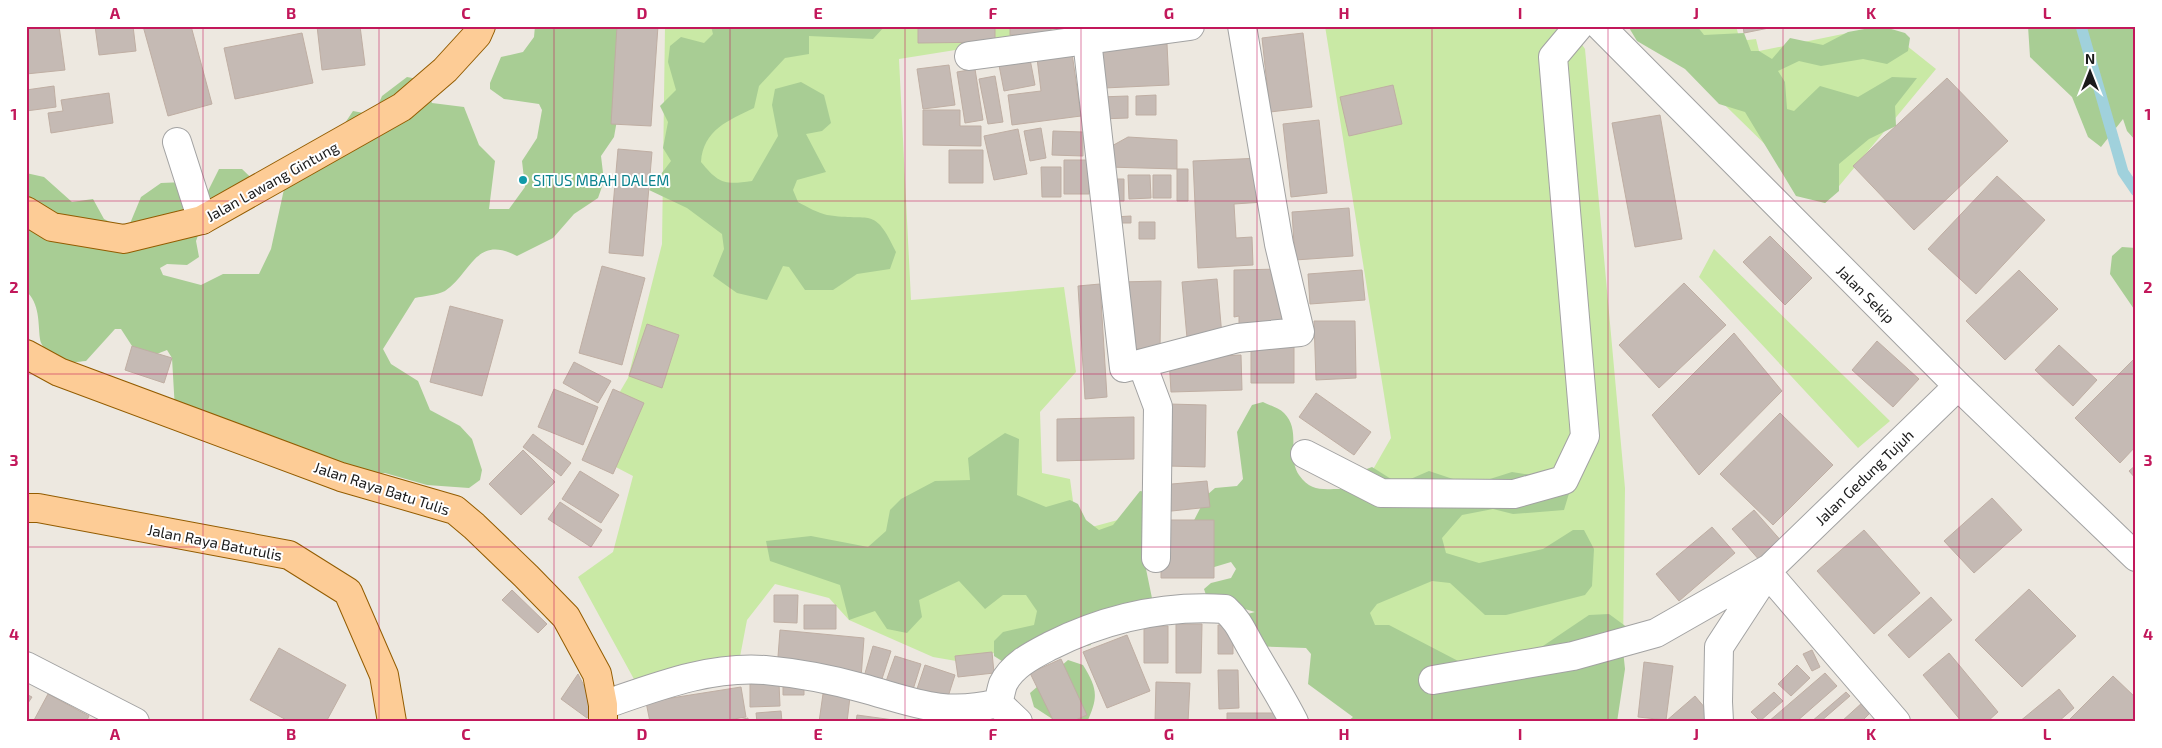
<svg xmlns="http://www.w3.org/2000/svg" width="2162" height="748" font-family="'Exo 2',sans-serif">
<style>
.grass{fill:#c9e9a5}
.forest{fill:#a8cd94}
.lines{fill:none;stroke-linecap:round;stroke-linejoin:round}
.stream{stroke:#a0d1dc;stroke-width:11}
.building{fill:#c5bab4;stroke:#bfaea3}
.minor-casing{stroke:#a2a2a2;stroke-width:30}
.major-casing{stroke:#935c00;stroke-width:30}
.minor{stroke:#fff;stroke-width:28}
.major{stroke:#fdcc96;stroke-width:28}
.grid{fill:none;stroke:#c2185b;stroke-width:1;stroke-opacity:0.55}
.culture-dot{fill:#0f9aa8;stroke:#fff;stroke-width:2}
.labels{text-anchor:middle;dominant-baseline:central;stroke-width:4;stroke-linejoin:round;paint-order:stroke}
.culture-label{font-size:15px;fill:#0d838f;stroke:#fff;text-anchor:start}
.street-label{font-size:15px;fill:#1b1b1b;stroke:#fff}
.neatline{fill:none;stroke:#c2185b;stroke-width:2}
.grid-label{font-size:16px;text-anchor:middle;font-weight:bold;fill:#c2185b}
</style>
<rect width="100%" height="100%" fill="#ede8e0"/>
<!-- grass -->
<path class="grass" d="M665 26H1105L899 59 911 300 1064 287 1076 372 1040 412 1042 473 1070 479 1077 531 1140 514 1149 610 962 662 933 657 849 620 829 598 775 584 747 620 739 662 641 692 578 577 613 552 633 476 585 451 628 378 662 244Z
M1325 26H1569L1585 49 1625 488 1623 650 1573 722 1342 628 1332 541 1391 438Z
M1644 26H1736L1740 41 1756 39 1759 51 1882 26 1936 69 1825 203Z
M1714 249 1890 421 1858 448 1699 277Z"/>
<!-- forest -->
<path class="forest" d="M535 26H628L625 75 614 137 601 156 604 181 598 198 574 214 553 238 517 256C475 234 471 274 445 291 438 295 423 296 415 298L383 349 391 364 418 381 430 410 460 426 472 439 482 470 480 480 469 488 427 485 385 473 341 477 175 410 172 358 167 350 149 357 132 346 121 329H115L86 361C81 361 75 363 70 362 59 361 41 350 40 339 38 322 40 304 26 291V173L44 177 72 202 93 199 104 219 120 227 124 238 141 197 161 183 185 182 207 193 219 169H242L266 192 231 220 201 227 196 241 199 257 187 265 167 264 160 268 163 275 201 285 223 274H259L271 249 286 180 344 143 345 123 353 111 374 115 382 96 407 77 423 80 432 103 464 107 479 145 495 161 489 209H509L525 187 522 161 537 138 542 110 539 104 504 99 490 89V83L501 57 523 52 534 37Z
M711 26H885L873 39 809 36V54L785 58 759 86 754 108C729 120 703 130 701 162 719 184 725 185 752 181L778 136 772 105 775 89 801 82 824 95 831 123 822 131 806 134 826 172 797 180 793 190 798 202C807 207 818 213 827 215 871 222 874 205 896 252L890 269 857 274 833 290H805L789 267 783 266 767 300 737 293 713 276 724 249 722 234 687 208 649 190 671 161 663 148 668 122 660 106 676 90 668 62 670 46 681 37 704 43 713 34Z
M1628 26H1697L1704 35 1744 33 1751 51H1759L1772 59 1790 38 1823 45 1848 32 1881 26 1905 33 1910 38 1908 51 1887 64 1863 59 1821 66 1799 61 1778 71 1785 82 1787 109 1794 111 1820 86 1858 97 1892 77 1917 78 1895 106 1896 126 1869 139 1839 164V191L1825 203 1796 196 1745 112 1719 104 1685 69 1637 41Z
M2028 26H2136V141L2127 131 2123 119 2101 147 2088 137 2072 97 2030 57Z
M2122 247 2136 248V312L2110 274 2112 256Z
M1263 402C1269 405 1279 408 1284 413 1302 431 1286 456 1299 475 1311 492 1322 489 1341 489L1351 475 1372 467 1399 484 1429 471 1471 485 1512 472 1564 480 1570 490 1564 510 1513 514 1493 509 1462 515 1442 538 1446 553 1479 563 1543 549 1573 530H1584L1594 549 1592 586 1585 595 1506 615H1485L1450 583 1432 581 1377 604 1370 613 1375 625H1389L1462 663 1540 648 1589 615 1609 614 1628 628 1623 650 1625 669 1617 722H1347L1353 717 1308 684 1311 654 1306 648 1250 646 1244 615 1255 612 1207 598 1204 589 1211 583 1231 578 1236 569 1231 562 1201 571 1189 530 1207 495 1215 488 1237 486 1243 479 1237 432 1252 405Z
M1005 433 1019 439 1017 495 1046 507 1070 500 1078 504 1086 520 1099 530 1113 525 1140 491 1158 494 1166 524 1146 569 1153 603 1079 619 1091 645 1005 663 994 656V641L1003 632 1034 625 1037 611 1026 595H1003L985 609 959 581 919 600 922 617 907 633 887 629 875 611 849 620 840 585 770 561 766 541 811 536 868 547 886 531 890 510 901 499 935 481 970 480 968 458Z
M1068 660 1083 665C1097 688 1099 696 1087 722H1057L1034 707 1030 693Z"/>
<g class="lines">
<!-- stream -->
<path class="stream" d="M2081 26 2123 172 2136 191"/>
</g>
<!-- building -->
<path class="building" d="M26 26H59L65 70 26 74Z
M95 26H133L136 51 99 55Z
M143 26H191L212 104 168 116Z
M317 26H360L365 65 322 70Z
M617 26H658L651 126 611 124Z
M918 26H995V42L918 43Z
M1010 26H1051V35H1010Z
M1743 26H1779L1744 33Z
M302 33 313 83 235 99 224 48Z
M1303 33 1312 107 1270 112 1262 38Z
M1167 44 1169 85 1104 88 1102 47Z
M1072 53 1081 116 1012 125 1008 95 1041 91 1037 58Z
M1029 54 1035 85 1004 91 998 60Z
M949 65 955 105 923 109 917 69Z
M975 69 983 120 965 123 957 72Z
M995 76 1003 122 988 124 979 79Z
M1947 78 2008 141 1914 230 1853 166Z
M1393 85 1402 124 1349 136 1340 97Z
M54 86 56 107 26 111V90Z
M109 93 113 123 51 133 48 113 63 111 61 100Z
M1156 95V115H1136V96Z
M1128 96V118L1100 119 1099 97Z
M923 110H960V126H981V146L923 145Z
M1660 115 1682 239 1635 247 1612 123Z
M1319 120 1327 193 1291 197 1283 124Z
M1041 128 1046 158 1030 161 1024 131Z
M1018 129 1027 174 994 180 984 136Z
M1053 131 1083 132V156L1052 155Z
M1128 137 1177 140V169L1108 167 1110 147Z
M618 149 652 152 643 256 609 253Z
M949 150H983V183H949Z
M1262 158 1264 202 1234 204 1236 238 1252 237 1253 265 1198 268 1193 161Z
M1064 160H1089V194H1064Z
M1041 167H1061V197H1042Z
M1177 169H1188V201H1177Z
M1128 175H1150L1151 198 1129 199Z
M1153 175H1171V198H1153Z
M1997 176 2045 220 1976 294 1928 249Z
M1110 179H1124V201H1110Z
M1349 208 1353 256 1295 260 1292 212Z
M1131 216V223H1114V217Z
M1139 222H1155V239H1139Z
M1770 236 1812 278 1785 305 1743 262Z
M602 266 645 278 622 365 579 353Z
M1282 269 1283 331 1239 332V316L1234 317V270Z
M1362 270 1365 300 1310 304 1308 274Z
M2019 270 2058 309 2005 360 1966 321Z
M1217 279 1222 336 1187 338 1182 282Z
M1161 281 1160 349H1123L1120 282Z
M1684 283 1726 325 1659 388 1619 345Z
M1100 284 1107 397 1085 399 1078 286Z
M450 306 503 320 482 396 430 382Z
M1314 321H1355L1356 378 1316 380Z
M647 324 679 335 662 388 629 376Z
M1734 333 1782 391 1699 475 1652 415Z
M1877 341 1919 379 1893 407 1852 370Z
M1251 342H1294V383H1251Z
M2059 345 2097 380 2073 406 2035 370Z
M132 346 172 358 164 383 125 370Z
M1241 355 1242 390 1171 392 1169 358Z
M2136 357V446L2120 463 2075 418Z
M574 362 611 381 598 403 563 383Z
M554 389 598 407 583 445 538 427Z
M613 389 644 403 613 474 582 460Z
M1316 393 1371 432 1354 455 1299 417Z
M1169 404 1206 405 1205 467 1168 466Z
M1780 413 1833 465 1773 525 1720 474Z
M1134 417V459L1057 461V419Z
M533 434 571 463 561 476 523 447Z
M523 450 555 482 521 515 489 484Z
M2136 465V479L2129 471Z
M580 471 619 495 601 523 562 499Z
M1207 481 1210 507 1162 512 1160 485Z
M1992 498 2022 530 1974 573 1944 541Z
M560 502 602 530 591 547 548 519Z
M1754 510 1783 543 1761 562 1732 529Z
M1161 520H1214V578H1161Z
M1712 527 1735 553 1679 601 1656 574Z
M1864 530 1920 593 1874 634 1817 571Z
M2029 589 2076 636 2022 687 1975 640Z
M512 590 547 624 538 633 502 600Z
M774 595H798L797 623 774 622Z
M1931 597 1952 620 1909 658 1888 635Z
M804 605H836V629H804Z
M1176 624H1202L1201 673H1176Z
M1218 625H1233V654H1218Z
M1144 626H1168V663H1144Z
M780 630 864 638 861 678 777 670Z
M1127 635 1150 691 1107 708 1083 652Z
M873 646 891 651 880 685 863 680Z
M279 648 346 685 326 722H290L250 700Z
M1812 650 1820 667 1812 671 1803 654Z
M992 652 994 673 958 677 955 656Z
M1949 653 1998 712 1987 722H1962L1923 675Z
M895 656 921 664 911 696 884 687Z
M1061 659 1087 715 1071 722H1054L1030 673Z
M1644 662 1673 666 1666 720 1638 717Z
M925 665 955 675 946 703 916 692Z
M1797 665 1810 678 1791 696 1778 684Z
M1218 670H1238L1239 708 1219 709Z
M1825 673 1837 686 1796 722H1768Z
M578 674 595 707 587 718 561 699Z
M2113 676 2136 698V722H2067Z
M1156 682 1190 683 1188 722H1155Z
M779 683 780 706 750 707V684Z
M804 686V695H783V687Z
M741 687 746 717 715 722H650L646 702Z
M2059 689 2074 708 2058 722H2019Z
M1774 692 1783 701 1760 721 1751 712Z
M1846 692 1850 696 1820 722H1811Z
M26 694 32 697 26 706Z
M48 694 89 716 86 722H33Z
M823 694 850 697 847 722H819Z
M1695 696 1716 721 1665 722Z
M1863 702 1872 711 1861 722H1841Z
M781 711 782 722H757L756 713Z
M1227 713H1281V722H1227Z
M857 715 901 721 856 722Z
M748 718V722H729Z"/>
<g class="lines">
<defs>
<path id="minor" d="M1600 26 1958 386 2136 557
M1087 40 1124 368 1238 338 1300 332 1279 244 1242 26
M969 56 1190 26
M177 142 202 220
M1142 364 1158 407 1156 558
M1305 454 1381 493 1514 494 1564 480 1585 436 1553 57 1579 26
M26 666 135 722
M1433 680 1573 656 1656 633 1770 568
M998 703 1018 722
M603 705C656 687 708 666 765 670 797 673 830 679 862 688 913 702 943 717 998 703 1000 697 1001 690 1003 684 1012 665 1033 655 1050 646 1106 618 1162 605 1225 609 1240 623 1241 630 1251 647 1265 672 1281 696 1294 722
M1719 722 1718 702 1719 647 1768 572
M1896 722 1772 578 1770 568 1958 386"/>
<path id="major" d="M26 211 52 227 124 239 202 220 402 107 445 70 477 35 481 26
M26 354 59 372 341 477 455 510 474 526 526 576 566 617 597 674 603 705V722
M26 508H38L289 555 348 592 384 675 392 722"/>
</defs>
<!-- minor casing -->
<use href="#minor" class="minor-casing"/>
<!-- major casing -->
<use href="#major" class="major-casing"/>
<!-- minor -->
<use href="#minor" class="minor"/>
<!-- major -->
<use href="#major" class="major"/>
</g>
<!-- grid -->
<path class="grid" d="M203 26V722M379 26V722M554 26V722M730 26V722M905 26V722M1081 26V722M1257 26V722M1432 26V722M1608 26V722M1783 26V722M1959 26V722M26 201H2136M26 374H2136M26 547H2136"/>
<!-- markers -->
<circle class="culture-dot" cx="523" cy="180" r="5"/>
<g class="labels">
<!-- culture labels -->
<g class="culture-label">
<text x="533" y="180">SITUS MBAH DALEM</text>
</g>
<!-- street labels -->
<g class="street-label">
<text transform="translate(272 181) rotate(-29)">Jalan Lawang Gintung</text>
<text transform="translate(1866 294) rotate(45)">Jalan Sekip</text>
<text transform="translate(1864 477) rotate(-44)">Jalan Gedung Tujuh</text>
<text transform="translate(382 488) rotate(18)">Jalan Raya Batu Tulis</text>
<text transform="translate(215 542) rotate(11)">Jalan Raya Batutulis</text>
</g>
</g>
<!-- border -->
<rect width="2162" height="748" fill="none" stroke="#ffffff" stroke-width="55"/>
<!-- north arrow -->
<g transform="translate(2090 72)" stroke="#ffffff" stroke-width="4" paint-order="stroke">
<path d="M0-4L9 19L0 12L-9 19Z" fill="#1b1b1b"/>
<text y="-8" font-size="14" font-weight="bold" text-anchor="middle" fill="#1b1b1b">N</text>
</g>
<rect x="28" y="28" width="2106" height="692" class="neatline"/>
<g class="grid-label">
<text x="115" y="19">A</text>
<text x="291" y="19">B</text>
<text x="466" y="19">C</text>
<text x="642" y="19">D</text>
<text x="818" y="19">E</text>
<text x="993" y="19">F</text>
<text x="1169" y="19">G</text>
<text x="1344" y="19">H</text>
<text x="1520" y="19">I</text>
<text x="1696" y="19">J</text>
<text x="1871" y="19">K</text>
<text x="2047" y="19">L</text>
<text x="14" y="120">1</text>
<text x="2148" y="120">1</text>
<text x="14" y="293">2</text>
<text x="2148" y="293">2</text>
<text x="14" y="466">3</text>
<text x="2148" y="466">3</text>
<text x="14" y="640">4</text>
<text x="2148" y="640">4</text>
<text x="115" y="740">A</text>
<text x="291" y="740">B</text>
<text x="466" y="740">C</text>
<text x="642" y="740">D</text>
<text x="818" y="740">E</text>
<text x="993" y="740">F</text>
<text x="1169" y="740">G</text>
<text x="1344" y="740">H</text>
<text x="1520" y="740">I</text>
<text x="1696" y="740">J</text>
<text x="1871" y="740">K</text>
<text x="2047" y="740">L</text>
</g>
</svg>
